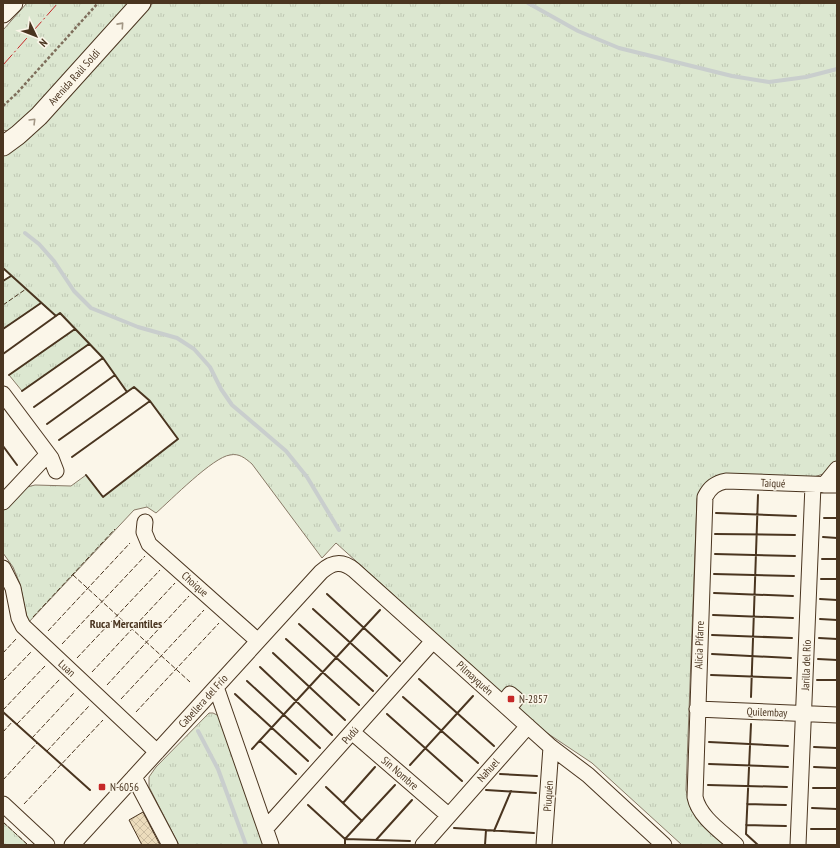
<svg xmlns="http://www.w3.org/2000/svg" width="840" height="848" font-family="'PT Sans Narrow',sans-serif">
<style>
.grass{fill:url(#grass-tufts);stroke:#887966}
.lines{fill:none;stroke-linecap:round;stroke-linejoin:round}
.stream{stroke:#c9cecd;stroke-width:4}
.building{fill:url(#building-cross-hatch);stroke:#4a3520}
.minor-casing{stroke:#4a3520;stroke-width:17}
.major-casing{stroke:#4a3520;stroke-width:21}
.path{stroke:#7f6f5c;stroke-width:2.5;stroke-dasharray:3 2;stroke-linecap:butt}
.minor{stroke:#fbf6e9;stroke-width:15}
.major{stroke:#fbf6e9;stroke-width:19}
.fence{stroke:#4a3520;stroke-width:1;stroke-dasharray:5 2;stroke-linecap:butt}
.wall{stroke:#4a3520;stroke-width:2}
.power{stroke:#c62828;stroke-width:1;stroke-dasharray:14 3 2 3;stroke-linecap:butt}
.oneway{stroke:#a29684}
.poi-dot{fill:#c62828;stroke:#fbf6e9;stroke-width:1.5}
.labels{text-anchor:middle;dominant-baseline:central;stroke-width:3;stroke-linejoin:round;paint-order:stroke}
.street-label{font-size:11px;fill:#4a3520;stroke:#fbf6e9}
.poi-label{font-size:11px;fill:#4a3520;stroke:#fbf6e9;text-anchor:start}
.neighbourhood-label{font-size:12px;font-weight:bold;fill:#4a3520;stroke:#fbf6e9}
</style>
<defs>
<pattern id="grass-tufts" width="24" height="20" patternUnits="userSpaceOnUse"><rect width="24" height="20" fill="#dce7d0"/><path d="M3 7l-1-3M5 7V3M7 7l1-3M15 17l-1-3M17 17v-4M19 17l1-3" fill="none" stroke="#bec7b2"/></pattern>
<pattern id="building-cross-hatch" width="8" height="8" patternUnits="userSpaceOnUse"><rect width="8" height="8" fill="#ecdcbc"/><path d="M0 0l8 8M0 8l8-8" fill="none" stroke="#ccbda1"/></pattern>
</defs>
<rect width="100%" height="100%" fill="#fbf6e9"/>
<!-- grass -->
<path class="grass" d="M27 3H128L16 128 7 131 3 130V30Z
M153 3H837V460L823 474 811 478 709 480 699 492 697 499 686 790 691 810 727 845H682L592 763 544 731 336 543 322 558 252 464C245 458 239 453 230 455 213 457 171 500 156 513L147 507 134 510 28 623 20 584 13 567 3 553V511L27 487 35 485 71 486 86 475 103 497 178 439 150 401 134 387 127 392 103 358 89 344 22 391 9 375 75 329 60 313 56 316 41 303 3 329V281L11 276 3 268V156L25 142 41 127Z
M209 713H213L221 717 264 845H179L149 787V777L156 767Z
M3 822 28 845H3Z"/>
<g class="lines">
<!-- stream -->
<path class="stream" d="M528 3 578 31 619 48 732 76 769 82 806 77 837 69
M25 233 39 244 54 261 74 291 91 308 138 327 177 338 194 349 210 367 221 389 232 405 286 451 307 477 339 530
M198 731 218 769 246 845"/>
</g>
<!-- building -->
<path class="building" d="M143 812 160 845H142L129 820Z"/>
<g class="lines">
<defs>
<path id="minor" d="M3 394 51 458 56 471
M824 485 837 469
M3 502 48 454
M145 522 144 532 149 544 258 641
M3 568 13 588 19 618 23 626 157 752
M216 687 271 845
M510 694 516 699 513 703 507 698Z
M697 709 837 715
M352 732 448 815
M134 777 170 845
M3 804 47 845
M266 828 433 641
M72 845 321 572C332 562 342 560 354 570L551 747 588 775 664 845
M423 845 528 726
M544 845 551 747
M736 845C722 832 699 817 695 797L705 497C710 487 716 483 726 481L837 485
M798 845 813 485"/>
<path id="major" d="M3 13 13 3
M3 146 18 135 39 116 141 3"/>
</defs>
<!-- minor casing -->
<use href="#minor" class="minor-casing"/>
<!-- major casing -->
<use href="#major" class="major-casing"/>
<!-- path -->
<path class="path" d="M3 106 17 93 98 3"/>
<!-- minor -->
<use href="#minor" class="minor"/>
<!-- major -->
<use href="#major" class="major"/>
<!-- fence -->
<path class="fence" d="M3 305 26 289
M73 575 190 682
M33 617 115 529
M48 631 130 543
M62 644 145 556
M3 653 16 639
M77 658 160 570
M92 672 175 583
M3 681 31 652
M107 685 189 596
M121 699 204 610
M3 710 45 666
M136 712 219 623
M17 724 60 679
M3 732 13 721
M32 738 74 693
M47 751 89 706
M3 780 37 743
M24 804 103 720
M3 822 28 845"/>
<!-- wall -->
<path class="wall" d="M3 268 56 316
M3 281 11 276
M3 329 41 303
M3 354 60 313 103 358 127 392
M9 375 75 329
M22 391 89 344
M34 407 103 358
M47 424 115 375
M59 440 134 387 150 401 178 439 103 497 86 475
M3 446 17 465
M72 457 150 401
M716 513 796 516
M824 518H837
M715 534 795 535
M823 537 837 538
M715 554 795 556
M822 559H837
M714 574 794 576
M821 579H837
M714 593 793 596
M327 594 400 661
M820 599 837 600
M313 609 387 676
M713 615 793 618
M820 619 837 620
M299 624 373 691
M712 635 792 638
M819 638 837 639
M286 639 359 705
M273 653 345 720
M712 654 791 658
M818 659 837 660
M260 667 332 735
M711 675 791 678
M419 679 494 746
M817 680H837
M247 681 320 748
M235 694 308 761
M403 697 478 763
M751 697 758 495
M3 712 90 790
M387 714 462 781
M751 724 746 834 758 845
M260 741 296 774
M709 742 788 746
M814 747 837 748
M252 749 380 610
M709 764 788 767
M410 765 473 696
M814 767 837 768
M500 774 537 776
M708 785 787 787
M326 787 362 821
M813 788H837
M486 790 536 793
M343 803 375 767
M747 804 786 805
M308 805 345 839 410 841
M812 808 837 809
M746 825 786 826
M454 828 534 833
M811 829H837
M494 831 511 791
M376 840 412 800
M345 845V839L395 785
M485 845 486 830"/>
<!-- power -->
<path class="power" d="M3 65 58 3"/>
</g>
<!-- one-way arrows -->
<defs><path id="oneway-chevron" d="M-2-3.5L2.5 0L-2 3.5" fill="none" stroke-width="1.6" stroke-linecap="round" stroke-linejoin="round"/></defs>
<g class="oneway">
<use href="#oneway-chevron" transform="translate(121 25) rotate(-48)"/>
<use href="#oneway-chevron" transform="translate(33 121) rotate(-45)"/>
</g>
<!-- markers -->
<g class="poi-dot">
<rect x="507" y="695" width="8" height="8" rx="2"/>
<rect x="98" y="783" width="8" height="8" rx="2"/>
</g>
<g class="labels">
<!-- street labels -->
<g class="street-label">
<text transform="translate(74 77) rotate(-48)">Avenida Raúl Soldi</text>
<text transform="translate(773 483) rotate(2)">Taiqué</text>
<text transform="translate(195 584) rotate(42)">Choique</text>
<text transform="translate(699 645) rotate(-88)">Alicia Pifarre</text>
<text transform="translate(806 665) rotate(-88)">Jarilla del Río</text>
<text transform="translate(67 668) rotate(43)">Luan</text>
<text transform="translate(475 678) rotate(42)">Pilmayquén</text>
<text transform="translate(203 701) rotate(-48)">Cabellera del Frío</text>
<text transform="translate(767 712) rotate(2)">Quilembay</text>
<text transform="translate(350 735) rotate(-48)">Pudú</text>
<text transform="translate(488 770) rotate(-48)">Nahuel</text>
<text transform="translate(400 773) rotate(41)">Sin Nombre</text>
<text transform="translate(548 796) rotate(-86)">Piuquén</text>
</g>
<!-- poi labels -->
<g class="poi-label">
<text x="519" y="699">N-2857</text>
<text x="110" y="787">N-6056</text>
</g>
<!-- neighbourhood labels -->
<g class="neighbourhood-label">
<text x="126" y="623">Ruca Mercantiles</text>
</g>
</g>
<!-- border -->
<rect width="840" height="848" fill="none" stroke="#4a3520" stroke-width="8"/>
<!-- north arrow -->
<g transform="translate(36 36) rotate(133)" stroke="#fbf6e9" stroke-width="3" paint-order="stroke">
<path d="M0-3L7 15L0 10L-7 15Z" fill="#4a3520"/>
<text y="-6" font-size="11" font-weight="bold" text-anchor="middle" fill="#4a3520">N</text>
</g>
</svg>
